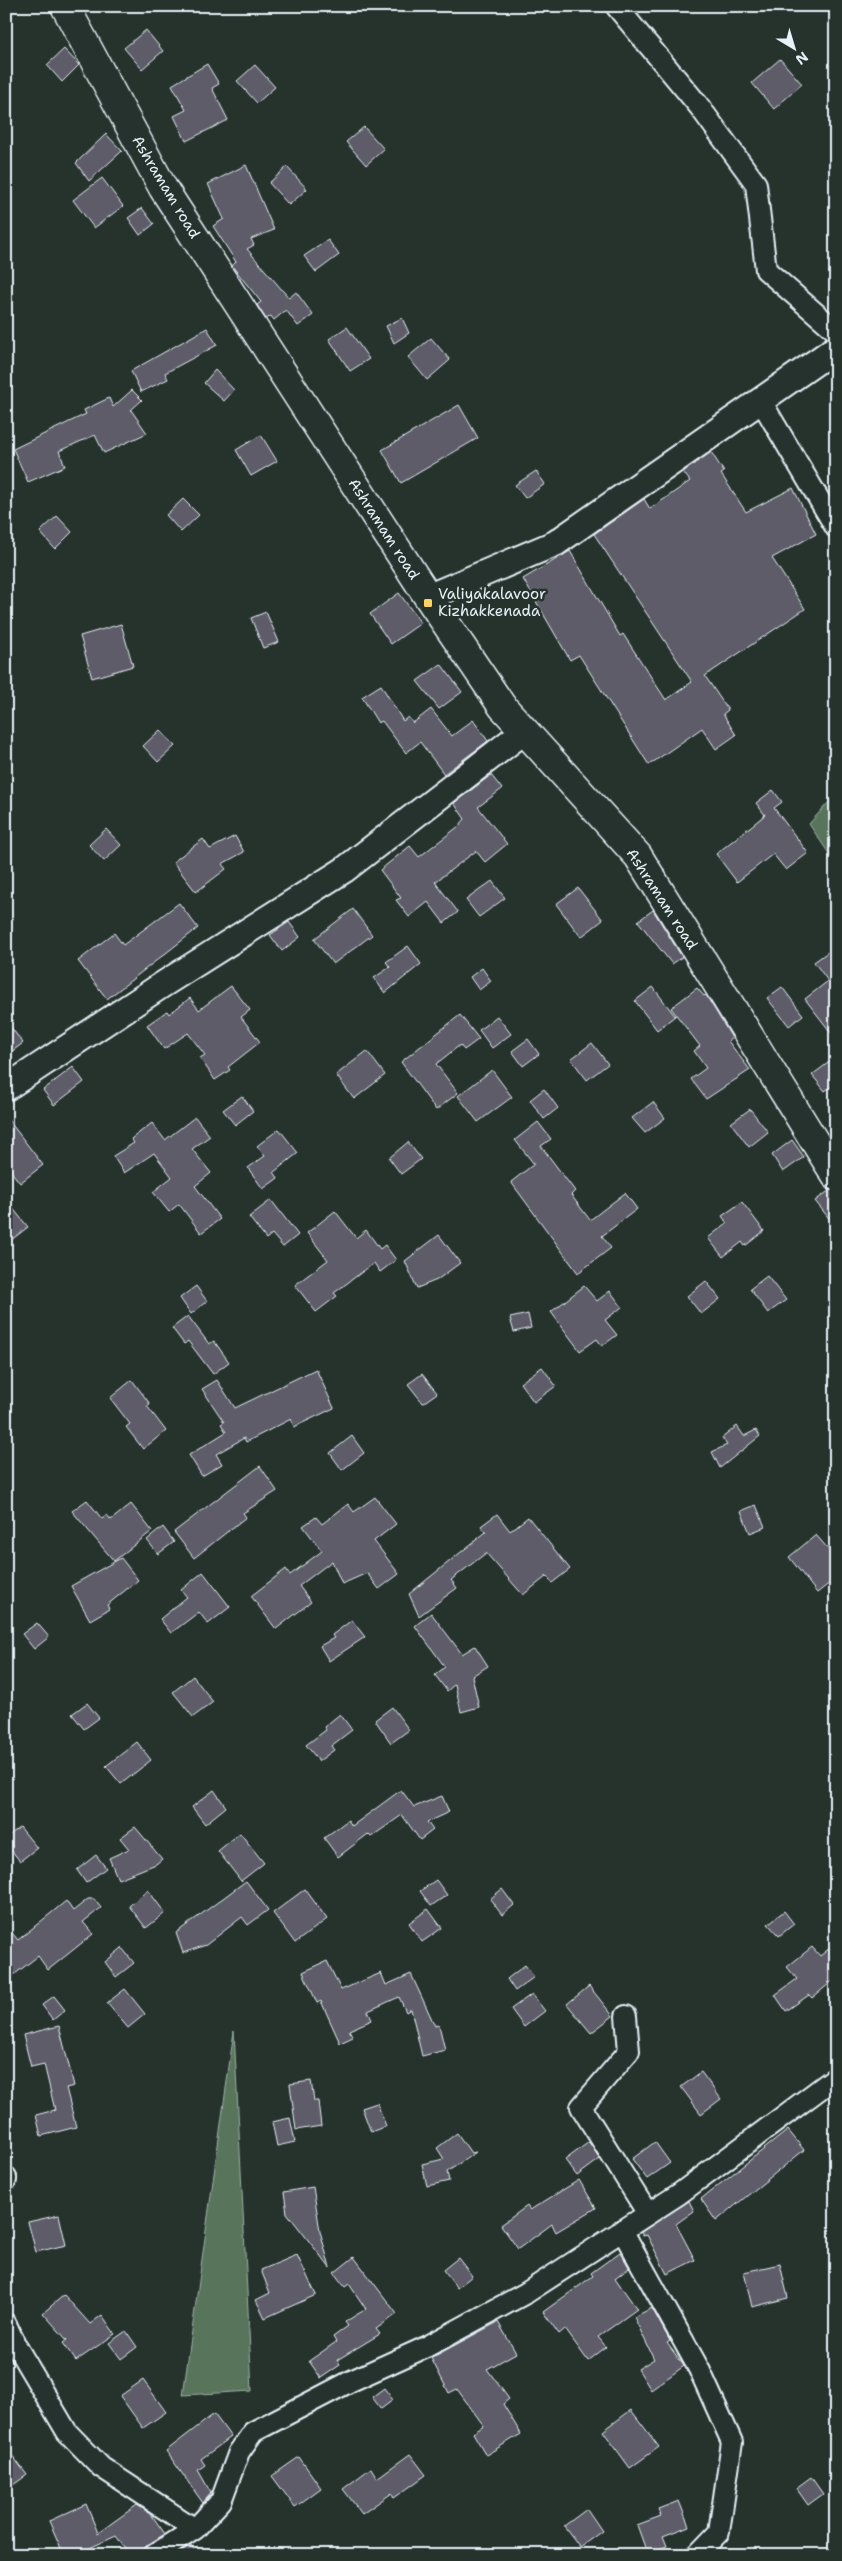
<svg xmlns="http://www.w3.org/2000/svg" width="842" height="2561" font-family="'Shantell Sans',sans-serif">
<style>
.green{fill:#58745b;stroke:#a0b2aa}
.building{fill:#5d5b67;stroke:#e8f1f8}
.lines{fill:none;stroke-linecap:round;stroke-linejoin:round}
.minor-casing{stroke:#e8f1f8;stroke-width:24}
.tertiary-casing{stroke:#e8f1f8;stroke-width:29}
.secondary-casing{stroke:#e8f1f8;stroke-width:31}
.minor{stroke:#26332d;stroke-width:20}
.tertiary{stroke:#26332d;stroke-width:25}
.secondary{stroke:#26332d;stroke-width:28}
.poi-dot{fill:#ffd166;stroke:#26332d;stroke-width:2}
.labels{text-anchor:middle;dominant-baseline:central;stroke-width:5;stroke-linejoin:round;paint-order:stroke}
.street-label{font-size:15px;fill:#e8f1f8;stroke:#26332d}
.poi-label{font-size:15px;fill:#e8f1f8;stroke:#26332d;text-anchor:start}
</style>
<rect width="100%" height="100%" fill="#26332d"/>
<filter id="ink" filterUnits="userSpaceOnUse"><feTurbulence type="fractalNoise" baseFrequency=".02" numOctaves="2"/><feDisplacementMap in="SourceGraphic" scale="10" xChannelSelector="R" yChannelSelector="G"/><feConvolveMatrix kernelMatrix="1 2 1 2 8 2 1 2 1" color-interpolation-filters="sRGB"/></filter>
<g filter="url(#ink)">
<!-- green -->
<path class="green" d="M836 794V864L809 824Z
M234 2031 252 2391 183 2395Z"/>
<!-- building -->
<path class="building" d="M146 30 163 51 142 69 124 48Z
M64 49 79 65 62 82 47 65Z
M780 59 802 84 774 109 752 83Z
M207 64 219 84 212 88 228 120 186 141 174 116 186 110 172 85Z
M255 65 275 87 257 103 237 81Z
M364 127 384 149 366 165 346 142Z
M106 134 122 151 89 181 76 163Z
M246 165 274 230 251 239 254 245 247 249 289 298 296 292 313 315 298 326 286 310 274 320 271 316 266 319 257 305 261 302 232 266 236 262 213 226 224 219 208 184Z
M287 167 307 189 289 205 269 183Z
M102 178 123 206 94 228 73 200Z
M142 208 154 224 140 235 128 218Z
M328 240 339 255 316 272 304 256Z
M402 318 409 333 394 343 386 326Z
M347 327 369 359 350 371 329 339Z
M207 328 217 345 165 373 168 379 141 392 131 371Z
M431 338 450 360 427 380 408 357Z
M215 370 234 390 224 401 204 383Z
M132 390 142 400 131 410 147 433 104 453 95 435 59 451 65 466 28 482 13 449 86 414 84 410 109 398 113 407Z
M459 405 478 438 401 483 382 450Z
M261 435 277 461 251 476 236 450Z
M711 452 724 472 721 474 746 512 793 488 816 534 772 558 805 609 705 676 728 710 723 714 736 735 716 749 702 728 649 765 579 655 570 660 523 579 570 551 620 636 623 634 666 700 692 682 594 534 644 499 650 509 690 481 683 472Z
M536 471 545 484 525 498 515 485Z
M183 499 199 515 181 532 166 515Z
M57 516 72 532 55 549 40 532Z
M399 593 421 623 391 644 370 614Z
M266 612 279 642 263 648 251 618Z
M121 624 133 666 92 678 80 636Z
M441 664 462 692 439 709 417 681Z
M381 685 403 721 408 717 413 723 431 709 452 736 473 720 488 741 444 774 420 742 406 753 382 721 378 723 362 697Z
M160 730 175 746 158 762 143 746Z
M491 775 502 789 478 807 507 844 485 862 476 851 435 882 458 912 444 923 428 902 409 917 396 900 401 898 380 870 410 846 419 857 459 826 465 819 454 803Z
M773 790 782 802 774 808 808 853 786 870 773 854 737 882 716 854 765 815 756 803Z
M106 829 121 845 104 861 89 845Z
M235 836 244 852 222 864 226 869 196 892 173 862 203 839 210 849Z
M492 881 505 898 479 917 466 900Z
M578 888 603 920 581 937 556 904Z
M179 903 198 928 107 999 78 961 114 933 123 945Z
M353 909 372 935 333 964 314 939Z
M653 910 682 957 672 964 638 921Z
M289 922 300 937 282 951 270 935Z
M408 946 421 964 385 993 374 978 390 967 386 962Z
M828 952 836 962V1039L805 999 828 981 814 962Z
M482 968 491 981 479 990 470 977Z
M231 986 250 1010 241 1017 260 1042 228 1067 230 1070 215 1080 200 1058 205 1055 188 1033 164 1049 147 1025 167 1011 169 1014 190 998 199 1010Z
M653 987 675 1016 657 1030 635 1001Z
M782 987 803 1015 789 1026 767 998Z
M697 988 704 996 706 995 732 1038 728 1041 750 1070 706 1099 691 1079 706 1068 694 1051 700 1046 671 1008Z
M460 1015 479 1039 464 1050 460 1045 436 1064 458 1093 436 1110 401 1062Z
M497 1016 511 1034 492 1048 479 1030Z
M6 1021 23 1043 6 1056Z
M528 1039 539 1054 523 1066 512 1051Z
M592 1043 608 1064 587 1080 571 1059Z
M367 1051 385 1075 354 1099 336 1075Z
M836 1057V1083L825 1091 812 1075Z
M73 1067 84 1082 54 1105 43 1090Z
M492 1070 512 1097 478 1122 458 1096Z
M544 1089 558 1108 544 1119 530 1100Z
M242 1096 253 1111 235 1125 223 1110Z
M653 1102 665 1118 645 1133 632 1118Z
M750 1109 768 1132 749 1147 731 1123Z
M6 1117 43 1165 20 1183 6 1165Z
M195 1117 210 1136 192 1149 211 1173 195 1186 220 1219 201 1233 179 1204 169 1212 153 1192 172 1177 154 1153 124 1173 113 1156 134 1143 131 1139 152 1123 165 1140Z
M538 1122 551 1139 541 1146 575 1191 571 1195 590 1220 625 1193 637 1209 602 1236 611 1248 578 1273 511 1182 534 1164 515 1140Z
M279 1129 298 1153 274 1172 278 1178 263 1189 248 1168 265 1156 257 1146Z
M792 1140 804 1157 783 1172 772 1155Z
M408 1142 421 1159 401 1174 389 1158Z
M830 1190 836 1192V1227L815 1201Z
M6 1200 28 1227 6 1244Z
M271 1200 298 1235 283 1247 272 1234 266 1239 249 1217Z
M742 1202 764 1231 745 1246 742 1242 723 1257 708 1238 727 1223 722 1216Z
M335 1211 356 1238 366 1230 380 1249 385 1245 396 1260 380 1272 374 1263 334 1293 337 1296 316 1312 295 1285 328 1260 307 1233Z
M439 1235 460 1263 437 1280 417 1288 405 1261Z
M767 1276 786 1300 768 1313 750 1289Z
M706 1281 720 1299 701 1314 687 1296Z
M196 1286 207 1301 191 1314 180 1298Z
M584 1286 597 1301 610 1291 622 1307 605 1320 617 1335 602 1346 597 1339 580 1351 551 1312Z
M528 1314 531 1328 514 1332 510 1318Z
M188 1316 209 1344 214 1341 229 1362 213 1374 188 1341 184 1344 172 1328Z
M542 1367 556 1386 534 1402 520 1383Z
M316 1369 334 1408 294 1427 291 1419 246 1442 244 1438 216 1454 222 1464 202 1476 189 1455 226 1432 221 1424 224 1422 202 1389 217 1380 235 1408Z
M422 1374 437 1393 423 1403 408 1384Z
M132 1380 150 1404 147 1406 166 1431 143 1449 126 1427 130 1424 110 1398Z
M737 1426 744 1436 756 1430 760 1436 720 1468 712 1452 727 1445 722 1438Z
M352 1436 364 1453 342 1470 330 1453Z
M260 1466 277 1491 243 1513 246 1517 194 1558 174 1532Z
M375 1497 396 1524 374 1541 399 1574 379 1589 367 1573 342 1584 332 1561 299 1586 311 1602 276 1629 251 1596 286 1569 290 1575 322 1551 303 1526 316 1517 322 1524 348 1504 354 1512Z
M87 1500 102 1519 107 1515 111 1520 131 1504 152 1531 114 1561 72 1511Z
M756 1505 765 1527 750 1533 741 1511Z
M497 1514 510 1531 528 1517 570 1569 552 1583 547 1576 523 1595 486 1553 451 1580 457 1588 419 1616 409 1594 486 1532 481 1526Z
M163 1527 174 1542 158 1554 147 1540Z
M816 1535 836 1558V1578L817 1593 789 1557Z
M121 1558 138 1580 107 1605 109 1609 90 1620 71 1586Z
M203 1572 230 1607 208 1624 199 1612 171 1633 160 1619 187 1597 181 1590Z
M431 1613 462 1654 475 1646 488 1666 472 1676 479 1707 461 1712 455 1684 447 1691 435 1675 445 1667 415 1626Z
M352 1620 365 1637 329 1661 320 1646 334 1638 332 1635Z
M37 1623 49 1637 34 1649 22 1634Z
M193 1676 213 1702 193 1717 173 1692Z
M87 1703 99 1718 84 1729 72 1714Z
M392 1707 409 1730 391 1743 375 1720Z
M340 1714 352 1730 331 1746 334 1750 319 1761 306 1745 326 1730 324 1727Z
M137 1742 151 1760 121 1784 106 1766Z
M214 1790 226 1807 205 1824 192 1807Z
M401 1790 414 1807 442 1796 449 1812 427 1822 433 1830 420 1840 402 1815 371 1837 368 1834 338 1857 324 1838 348 1820 352 1826Z
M20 1827 37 1848 20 1861 6 1844V1838Z
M135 1827 162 1859 156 1864 118 1879 109 1858 129 1849 120 1838Z
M240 1833 264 1863 241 1881 218 1851Z
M96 1855 106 1868 86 1883 77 1870Z
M436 1880 447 1895 431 1906 420 1891Z
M246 1881 268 1910 248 1925 242 1917 206 1945 183 1953 176 1933Z
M305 1889 327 1919 295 1943 273 1913Z
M502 1889 514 1905 502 1915 490 1899Z
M148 1890 165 1913 146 1928 129 1906Z
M88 1899H94L101 1908 83 1922 93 1934 48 1970 38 1956 6 1981V1926L18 1940 66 1901 73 1911Z
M428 1909 442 1928 422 1942 409 1923Z
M784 1911 794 1924 779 1936 768 1924Z
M836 1943V1978L812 1998 809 1995 786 2011 775 1995 797 1979 787 1967 812 1947 820 1956Z
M122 1948 134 1963 116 1977 105 1962Z
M327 1961 341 1990 381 1973 386 1985 411 1974 435 2026 439 2025 445 2050 422 2056 411 2009 406 2012 399 1997 368 2011 372 2020 349 2030 353 2037 340 2043 321 2001 317 2003 303 1972Z
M525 1965 534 1977 515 1991 507 1979Z
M589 1986 613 2016 591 2033 567 2004Z
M125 1989 145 2014 128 2028 107 2003Z
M532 1994 545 2011 524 2027 511 2009Z
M54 1996 65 2010 53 2020 42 2005Z
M59 2026 74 2086 66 2088 76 2127 41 2136 36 2115 55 2110 44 2064 31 2067 23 2035Z
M701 2072 721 2099 701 2114 681 2087Z
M311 2081 314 2101H318L321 2126 296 2130 290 2084Z
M377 2103 386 2126 371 2132 362 2108Z
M290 2118 295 2142 277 2146 272 2122Z
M788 2130 804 2150 716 2221 701 2199Z
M457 2133 471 2153 476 2152 447 2172 449 2181 427 2186 422 2164 444 2159 437 2148Z
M589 2142 600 2159 577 2176 565 2160Z
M655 2142 670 2163 647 2179 632 2159Z
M579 2180 596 2208 556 2232 552 2224 518 2249 501 2225 527 2206 530 2210Z
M313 2187 320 2231 330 2268 287 2213 284 2192Z
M689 2201 694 2211 676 2224 695 2260 667 2274 647 2235 643 2236 641 2232Z
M59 2215 66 2245 36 2252 28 2222Z
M620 2252 629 2267 615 2278 637 2309 598 2337 606 2347 588 2361 565 2329 559 2334 543 2312 593 2276 591 2273Z
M297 2255 316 2295 265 2318 256 2300 270 2293 261 2270Z
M354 2257 397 2314 376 2329 380 2334 337 2360 340 2365 321 2378 309 2361 336 2342 333 2337 348 2326 345 2322 366 2309 349 2284 345 2287 334 2273Z
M458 2258 472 2276 457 2288 443 2270Z
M780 2264 788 2298 752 2307 744 2272Z
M64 2295 90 2324 102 2315 115 2334 76 2361 63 2343 67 2340 43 2313Z
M652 2308 670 2341 667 2343 684 2366 651 2390 638 2369 654 2359 634 2317Z
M498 2322 516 2353 487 2369 509 2399 503 2404 521 2434 486 2455 473 2433 484 2426 457 2389 449 2393 431 2358Z
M126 2331 137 2347 121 2359 109 2343Z
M143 2380 166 2412 143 2428 120 2396Z
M384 2388 393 2400 381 2409 372 2397Z
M631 2410 659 2447 630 2468 603 2431Z
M214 2414 231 2437 201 2459 205 2465 198 2470 211 2493 203 2503 166 2451Z
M6 2447 27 2475 6 2490Z
M410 2454 426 2475 394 2498 392 2493 362 2514 343 2489 371 2468 377 2478Z
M299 2457 321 2488 295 2507 272 2476Z
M811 2477 823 2494 808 2505 796 2488Z
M679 2501 689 2526 663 2536 667 2546 647 2553 637 2525 661 2516 658 2509Z
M86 2504 98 2533 137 2505 151 2514 165 2534 147 2545 142 2555H130L116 2536 74 2555H64L49 2521Z
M587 2509 602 2531 580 2547 564 2526Z
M191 2546 197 2555H177Z"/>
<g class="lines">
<defs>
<path id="minor" d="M616 6 699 106 756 184 766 270 836 331
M761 401 836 528
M626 2016 629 2051 581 2107 648 2214
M6 2177V2180
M622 2230 699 2369 732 2442 719 2532 697 2555
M6 2324 15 2344 67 2432 101 2467 195 2529
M154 2555 195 2529 221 2501 239 2452 253 2432 351 2381 426 2347 526 2293 679 2194 836 2077"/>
<path id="tertiary" d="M428 597 556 543 836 348
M6 1088 162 985 344 870 523 732"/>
<path id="secondary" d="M65 6 163 188 428 597 502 706 638 856 836 1176"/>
</defs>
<!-- minor casing -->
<use href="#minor" class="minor-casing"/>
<!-- tertiary casing -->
<use href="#tertiary" class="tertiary-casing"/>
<!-- secondary casing -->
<use href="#secondary" class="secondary-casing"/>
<!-- minor -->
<use href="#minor" class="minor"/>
<!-- tertiary -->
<use href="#tertiary" class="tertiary"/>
<!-- secondary -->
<use href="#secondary" class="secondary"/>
</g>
</g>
<!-- markers -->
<rect class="poi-dot" x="423" y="598" width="10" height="10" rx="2.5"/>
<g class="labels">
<!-- street labels -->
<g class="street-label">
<text transform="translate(166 187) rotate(59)">Ashramam road</text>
<text transform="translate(384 529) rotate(57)">Ashramam road</text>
<text transform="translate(662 899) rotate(57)">Ashramam road</text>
</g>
<!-- poi labels -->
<g class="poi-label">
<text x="438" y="594">Valiyakalavoor<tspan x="438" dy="17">Kizhakkenada</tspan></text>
</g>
</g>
<!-- margin -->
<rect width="842" height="2561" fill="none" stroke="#26332d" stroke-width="25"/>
<rect x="12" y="12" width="817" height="2536" fill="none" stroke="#e8f1f8" stroke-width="2" filter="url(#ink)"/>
<!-- north arrow -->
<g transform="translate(794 48) rotate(142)" stroke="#26332d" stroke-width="4" paint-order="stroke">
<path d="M0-4L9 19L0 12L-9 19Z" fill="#e8f1f8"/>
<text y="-8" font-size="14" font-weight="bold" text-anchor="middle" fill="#e8f1f8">N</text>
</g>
</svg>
